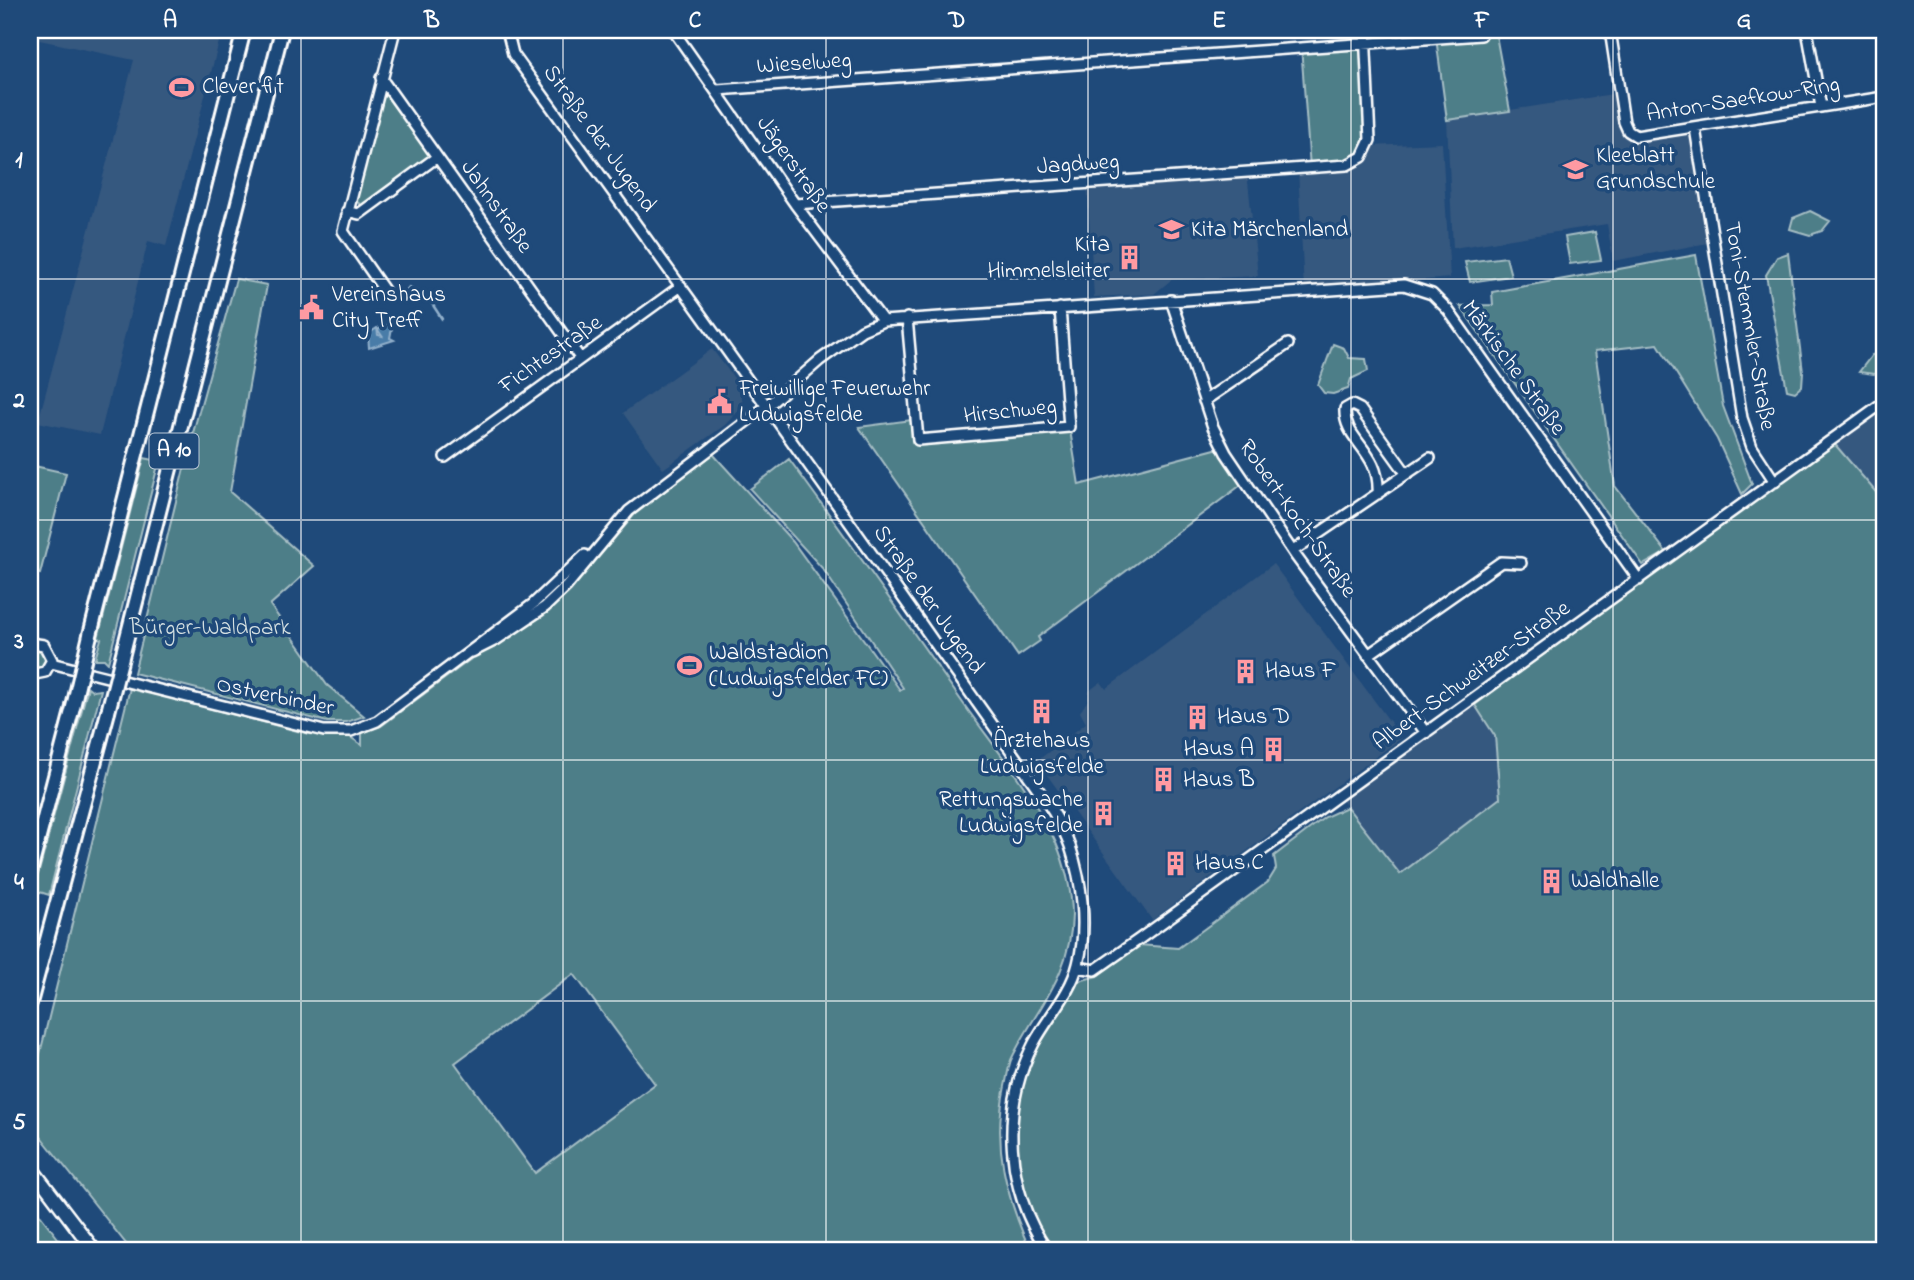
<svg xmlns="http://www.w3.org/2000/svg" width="1914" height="1280" font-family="'Indie Flower',sans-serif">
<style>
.built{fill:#36587f}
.green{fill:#4e7e88;stroke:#a6bec4;stroke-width:2;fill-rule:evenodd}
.water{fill:#4a7ca8;stroke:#92b0cb;stroke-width:2}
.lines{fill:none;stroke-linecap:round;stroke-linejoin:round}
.stream{stroke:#92b0cb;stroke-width:2.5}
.minor-casing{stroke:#fff;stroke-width:14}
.highway-casing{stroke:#fff;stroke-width:18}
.minor{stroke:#1f4a7a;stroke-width:9}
.highway{stroke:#1f4a7a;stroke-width:12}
.rail{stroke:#fff;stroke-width:2.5}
.highway-bridge-casing{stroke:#fff;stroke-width:18;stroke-linecap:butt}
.highway-bridge{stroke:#1f4a7a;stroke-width:12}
.grid{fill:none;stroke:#fff;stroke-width:2;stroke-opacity:0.55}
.labels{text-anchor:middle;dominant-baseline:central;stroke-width:7;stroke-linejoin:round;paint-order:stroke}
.shield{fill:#1f4a7a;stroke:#bcc9d7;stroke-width:2}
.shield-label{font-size:21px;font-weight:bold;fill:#fff}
.street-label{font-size:23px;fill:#fff;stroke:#1f4a7a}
.poi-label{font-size:23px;fill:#fff;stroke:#1f4a7a;text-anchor:start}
.park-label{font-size:23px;fill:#d3dfe1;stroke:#1f4a7a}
.neatline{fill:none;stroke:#fff;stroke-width:2.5}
.grid-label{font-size:23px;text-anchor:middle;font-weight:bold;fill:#fff}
</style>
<rect width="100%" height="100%" fill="#1f4a7a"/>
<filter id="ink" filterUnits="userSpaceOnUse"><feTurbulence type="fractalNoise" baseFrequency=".0143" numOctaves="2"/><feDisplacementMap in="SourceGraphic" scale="14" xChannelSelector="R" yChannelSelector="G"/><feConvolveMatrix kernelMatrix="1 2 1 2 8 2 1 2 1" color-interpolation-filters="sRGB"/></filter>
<g filter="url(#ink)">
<!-- built -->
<path class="built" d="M30 30H222L166 246 148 241 100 435 38 422 134 60 30 38Z
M1619 93 1624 122 1634 135 1695 128 1713 242 1613 261 1607 224 1453 248 1447 120Z
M1442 143 1450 278 1304 290 1298 168 1369 146Z
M1247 172 1258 276 1171 280 1154 294 1094 297 1087 184Z
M712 349 740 386 743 406 725 425 663 469 623 413Z
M1884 402V495L1880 498 1832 441Z
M1273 564 1402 738 1152 920 1037 761 1086 723 1080 712 1088 700 1089 691 1101 682 1106 689Z
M1475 705 1495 736 1500 798 1399 874 1342 800Z"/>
<!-- green -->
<path class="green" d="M1483 30H1527L1496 35 1510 111 1447 120 1436 38 1484 35Z
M1365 42 1369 146 1347 165 1310 168 1301 46Z
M384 93 429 154 428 159 362 206 355 200 381 94Z
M1810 211 1830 221 1822 231 1810 235 1790 229 1793 218Z
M1595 232 1601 260 1570 264 1565 237Z
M1788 253 1803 372 1802 386 1795 392 1787 390 1766 275 1777 257Z
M1696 255 1723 406 1752 484 1742 494 1717 439 1658 344 1595 351 1615 486 1666 552 1643 565 1460 306 1493 305 1492 292Z
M1506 257 1511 276 1470 282 1465 262Z
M236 279 267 285 230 492 314 566 270 605 327 685 364 716 347 722H327L134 673 191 440Z
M1333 344 1344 348 1349 358 1366 359 1368 371 1351 379 1348 389 1333 394 1324 393 1318 385Z
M1884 353V370L1874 374 1859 372 1872 355Z
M911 420 915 443 1070 430 1079 485 1223 447 1245 482 1038 637 1040 641 1018 656 859 427Z
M1832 441 1880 497 1884 495V1250H1361L1352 1240 1337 1250H1052C1016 1192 1001 1118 1034 1055 1047 1029 1064 1005 1079 981L1097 976 1139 945 1178 948 1268 882 1276 869 1274 856 1325 817 1347 807 1400 874 1500 798 1495 736 1475 705Z
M713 454 793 542 900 690 903 688 823 569 750 489 789 459C849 541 907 623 965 706 996 749 1034 794 1056 843 1065 864 1072 892 1072 915 1071 978 1035 1009 1011 1060 1008 1068 1007 1078 1005 1086 992 1145 1006 1196 1030 1250H131L30 1123V1094L130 688 309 734 347 735 362 745V733L381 726 475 656 543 616 567 594 635 514ZM574 974 655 1084 535 1173 455 1063Z
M144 458 159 461 108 663 104 659H95L101 639 98 638Z
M30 465 66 473 40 574 30 572Z
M28 659a9 9 0 1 1 18 0a9 9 0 1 1-18 0Z
M88 687 93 691 101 690 49 895 34 890Z
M30 1202 67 1250H30Z"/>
<!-- water -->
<path class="water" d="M385 324 392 328 390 338 394 340 369 348 368 334 377 328 378 335 382 336 378 330Z"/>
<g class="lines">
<!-- stream -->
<path class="stream" d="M404 293 409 287 427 296 442 319"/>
<defs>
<path id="minor" d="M507 30 513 54C654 249 796 445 934 642 962 682 991 722 1019 762 1037 789 1059 815 1070 846 1082 882 1088 927 1078 964 1071 993 1048 1017 1034 1043 1000 1108 1006 1190 1047 1250
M673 30 795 204 883 321
M1610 30 1624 122 1628 131 1636 136 1884 97
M1807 30 1821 107
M381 78 580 358
M717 90 1481 35
M1695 128 1742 418 1752 447 1775 482
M795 204 1347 165 1362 157 1370 140 1365 30
M347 211 359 214 437 157
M384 290 343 231 395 30
M1171 300 1213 427 1226 453 1295 555 1426 733
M907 318 918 440 1069 427 1060 308
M1204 401 1288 344
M445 457 681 286
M1378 494C1381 450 1343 441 1345 409L1352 405 1360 409 1406 473
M1293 551 1430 458
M30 643 44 645 52 660 45 672 30 675
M472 652 496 640 545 607 566 587 629 511 772 402 820 360 862 330 883 321 1404 285 1432 294 1448 310 1639 580
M1368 655 1501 562 1521 563
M51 663 324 731H351L377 721 533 604 585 555
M1078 967 1095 970 1138 940 1884 402
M1875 1250 1884 1242"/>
<path id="highway" d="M90 635 244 30
M125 645 282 30
M30 872 73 707
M30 1003 108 712"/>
</defs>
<!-- minor casing -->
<use href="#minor" class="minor-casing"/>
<!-- highway casing -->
<use href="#highway" class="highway-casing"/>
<!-- minor -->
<use href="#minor" class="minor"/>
<!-- highway -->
<use href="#highway" class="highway"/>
<!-- rail -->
<path class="rail" d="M30 1155 103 1250
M30 1177 85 1250"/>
<defs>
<path id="highway-bridge" d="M73 707 90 635
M108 712 125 645"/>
</defs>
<!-- highway-bridge casing -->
<use href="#highway-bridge" class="highway-bridge-casing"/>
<!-- highway-bridge -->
<use href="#highway-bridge" class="highway-bridge"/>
</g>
</g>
<!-- grid -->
<path class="grid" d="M301 30V1250M563 30V1250M826 30V1250M1088 30V1250M1351 30V1250M1613 30V1250M30 279H1884M30 520H1884M30 760H1884M30 1001H1884"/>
<!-- icons -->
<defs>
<symbol id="stadium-bare" viewBox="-9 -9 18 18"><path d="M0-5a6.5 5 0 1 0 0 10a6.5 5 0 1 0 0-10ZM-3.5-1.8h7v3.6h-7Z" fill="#ff9aa2" stroke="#1f4a7a" stroke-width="2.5" paint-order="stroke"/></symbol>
<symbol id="school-bare" viewBox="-9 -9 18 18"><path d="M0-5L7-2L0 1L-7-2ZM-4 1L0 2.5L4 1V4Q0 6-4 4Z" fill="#ff9aa2" stroke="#1f4a7a" stroke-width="2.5" paint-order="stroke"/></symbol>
<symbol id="building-bare" viewBox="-9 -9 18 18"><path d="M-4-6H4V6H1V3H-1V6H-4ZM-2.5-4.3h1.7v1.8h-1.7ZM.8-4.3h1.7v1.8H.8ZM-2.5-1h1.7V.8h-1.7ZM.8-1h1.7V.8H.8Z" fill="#ff9aa2" stroke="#1f4a7a" stroke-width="2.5" paint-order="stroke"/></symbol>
<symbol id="civic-bare" viewBox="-9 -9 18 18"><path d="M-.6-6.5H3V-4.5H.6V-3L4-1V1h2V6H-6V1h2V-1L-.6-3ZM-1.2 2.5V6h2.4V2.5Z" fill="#ff9aa2" stroke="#1f4a7a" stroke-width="2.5" paint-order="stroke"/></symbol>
</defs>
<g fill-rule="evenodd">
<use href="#stadium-bare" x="164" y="70" width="35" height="35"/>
<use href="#school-bare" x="1558" y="152" width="35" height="35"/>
<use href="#school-bare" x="1154" y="212" width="35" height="35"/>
<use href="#building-bare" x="1112" y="240" width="35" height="35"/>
<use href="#civic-bare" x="294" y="290" width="35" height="35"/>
<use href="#civic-bare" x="702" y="384" width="35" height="35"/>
<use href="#stadium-bare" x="672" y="648" width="35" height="35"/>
<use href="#building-bare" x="1228" y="654" width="35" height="35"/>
<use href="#building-bare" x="1024" y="694" width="35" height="35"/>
<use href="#building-bare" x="1180" y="700" width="35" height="35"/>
<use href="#building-bare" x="1256" y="732" width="35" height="35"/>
<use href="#building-bare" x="1146" y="762" width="35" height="35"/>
<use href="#building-bare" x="1086" y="796" width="35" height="35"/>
<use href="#building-bare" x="1158" y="846" width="35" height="35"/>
<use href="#building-bare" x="1534" y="864" width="35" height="35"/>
</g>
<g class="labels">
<!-- shield labels -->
<rect class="shield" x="149.5" y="433.5" width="49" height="35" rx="5"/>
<g class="shield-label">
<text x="174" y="451">A 10</text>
</g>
<!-- street labels -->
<g class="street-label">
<text transform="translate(804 64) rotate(-4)">Wieselweg</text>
<text transform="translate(1743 100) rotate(-9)">Anton-Saefkow-Ring</text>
<text transform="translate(599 139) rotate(54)">Straße der Jugend</text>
<text transform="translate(793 165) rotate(55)">Jägerstraße</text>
<text transform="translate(1078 165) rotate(-4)">Jagdweg</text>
<text transform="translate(496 207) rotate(55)">Jahnstraße</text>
<text transform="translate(1749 326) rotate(80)">Toni-Stemmler-Straße</text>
<text transform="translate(551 355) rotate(-35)">Fichtestraße</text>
<text transform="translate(1513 368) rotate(54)">Märkische Straße</text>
<text transform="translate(1010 412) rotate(-6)">Hirschweg</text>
<text transform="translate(1297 519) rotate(55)">Robert-Koch-Straße</text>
<text transform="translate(928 600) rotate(55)">Straße der Jugend</text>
<text transform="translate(1472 676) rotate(-36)">Albert-Schweitzer-Straße</text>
<text transform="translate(275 697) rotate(12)">Ostverbinder</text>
</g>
<!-- poi labels -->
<g class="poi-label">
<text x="202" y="87">Clever fit</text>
<text x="1596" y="156">Kleeblatt<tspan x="1596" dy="26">Grundschule</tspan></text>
<text x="1191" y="230">Kita Märchenland</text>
<text x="1110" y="245" text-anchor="end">Kita<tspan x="1110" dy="26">Himmelsleiter</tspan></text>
<text x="332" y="295">Vereinshaus<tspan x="332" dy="26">City Treff</tspan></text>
<text x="739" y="389">Freiwillige Feuerwehr<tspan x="739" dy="26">Ludwigsfelde</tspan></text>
<text x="709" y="653">Waldstadion<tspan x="709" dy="26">(Ludwigsfelder FC)</tspan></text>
<text x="1265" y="671">Haus F</text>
<text x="1217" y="717">Haus D</text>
<text x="1042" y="741" text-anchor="middle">Ärztehaus<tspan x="1042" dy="26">Ludwigsfelde</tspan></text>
<text x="1254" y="749" text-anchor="end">Haus A</text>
<text x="1183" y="780">Haus B</text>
<text x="1083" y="800" text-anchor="end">Rettungswache<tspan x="1083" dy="26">Ludwigsfelde</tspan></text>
<text x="1195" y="863">Haus C</text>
<text x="1571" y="881">Waldhalle</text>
</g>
<!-- park labels -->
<g class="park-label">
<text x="210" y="628">Bürger-Waldpark</text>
</g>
</g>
<!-- margin -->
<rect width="1914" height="1280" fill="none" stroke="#1f4a7a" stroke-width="77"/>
<rect x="38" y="38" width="1838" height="1204" class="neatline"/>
<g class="grid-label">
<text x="170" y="27">A</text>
<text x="432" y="27">B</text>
<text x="695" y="27">C</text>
<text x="957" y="27">D</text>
<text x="1219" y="27">E</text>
<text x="1482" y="27">F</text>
<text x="1744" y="27">G</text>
<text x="19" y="167">1</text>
<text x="19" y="407">2</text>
<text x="19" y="648">3</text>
<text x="19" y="889">4</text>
<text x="19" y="1129">5</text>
</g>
</svg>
